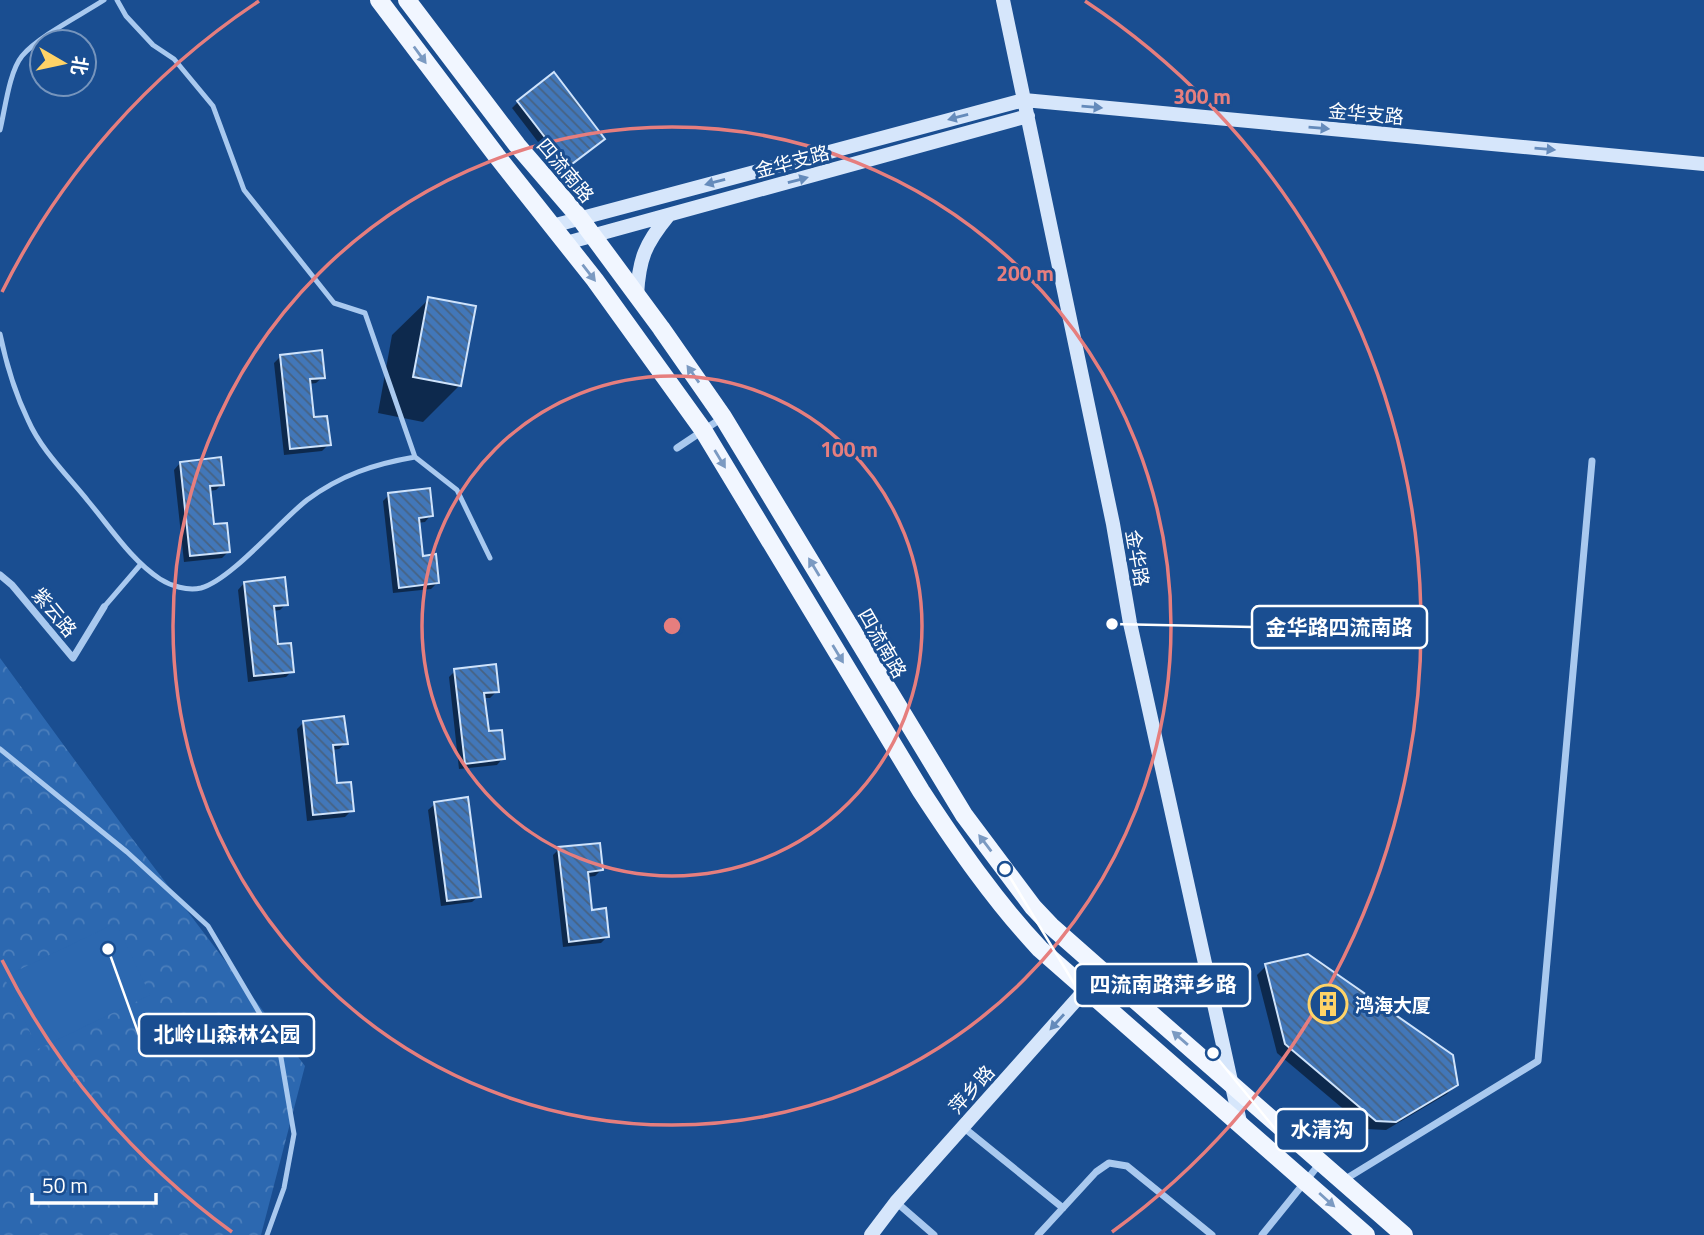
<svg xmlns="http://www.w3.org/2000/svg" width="1704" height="1235" font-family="'Titillium Web','Noto Sans SC',sans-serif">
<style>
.forest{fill:url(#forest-crowns)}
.park{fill:#2c68b0}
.shadow{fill:#0007}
.building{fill:url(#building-back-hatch);stroke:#cfe3fb;stroke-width:2}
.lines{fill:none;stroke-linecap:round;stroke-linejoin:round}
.lane{stroke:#a9c9ef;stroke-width:5}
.street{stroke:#a9c9ef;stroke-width:7}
.secondary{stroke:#d6e6fb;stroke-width:14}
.primary{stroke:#f1f6ff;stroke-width:18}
.oneway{fill:#7b9ac2}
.oneway2{fill:#658bbb}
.ring{fill:none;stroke:#e67e7e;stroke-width:3.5}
.labels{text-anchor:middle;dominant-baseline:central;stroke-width:6;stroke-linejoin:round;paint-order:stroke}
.street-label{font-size:19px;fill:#fff;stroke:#1a4e91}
.poi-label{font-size:19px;font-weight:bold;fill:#fff;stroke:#1a4e91;text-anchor:start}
.centre{fill:#e67e7e;stroke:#1a4e91;stroke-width:3.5}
.ring-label{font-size:21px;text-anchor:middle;font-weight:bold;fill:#e67e7e;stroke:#1a4e91;stroke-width:6;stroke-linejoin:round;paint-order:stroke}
.leader{fill:none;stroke:#fff;stroke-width:2.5}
.callout-dot{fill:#fff;stroke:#1a4e91;stroke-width:2.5}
.callout{fill:#1a4e91;stroke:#fff;stroke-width:2.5}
.callout-label{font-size:21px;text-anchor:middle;font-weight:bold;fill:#fff}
</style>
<defs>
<pattern id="forest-crowns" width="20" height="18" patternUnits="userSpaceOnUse" patternTransform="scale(1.75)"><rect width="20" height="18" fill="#2c68b0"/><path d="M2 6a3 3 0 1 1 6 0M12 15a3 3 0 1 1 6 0" fill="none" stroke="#4c7fbc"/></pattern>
<pattern id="building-back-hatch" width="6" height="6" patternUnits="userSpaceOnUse" patternTransform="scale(1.75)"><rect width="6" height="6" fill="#4277b9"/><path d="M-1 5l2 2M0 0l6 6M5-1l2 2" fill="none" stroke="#476282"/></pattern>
</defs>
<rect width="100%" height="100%" fill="#1a4e91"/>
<!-- forest -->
<path class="forest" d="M0 658 128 833 305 1066 261 1235H0Z"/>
<!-- park -->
<path class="park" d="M116 923 150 995 38 1049 4 977Z"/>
<!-- shadow -->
<path class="shadow" d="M518 102 596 145 561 172 512 108Z
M429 299 459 386 423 422 378 413 392 335Z
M281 356 323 377 316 383 309 384 313 419 329 444 322 451 284 455 274 363Z
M180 463 222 484 216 490 209 491 212 526 229 551 222 558 184 562 174 470Z
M389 495 431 515 425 522 417 523 421 557 437 583 431 589 393 593 383 501Z
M244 583 286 604 280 610 273 611 276 646 292 671 286 677 248 682 238 590Z
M455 671 497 691 490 698H483L487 733 503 758 497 765 459 769 449 677Z
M304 722 346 743 339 749 332 750 336 785 352 810 345 817 307 821 297 729Z
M435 804 479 896 472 902 441 906 428 810Z
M559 849 601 870 595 876 587 877 591 911 607 937 601 943 563 947 553 855Z
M1266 966 1456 1084 1447 1094 1386 1130 1367 1129 1277 1053 1257 975Z"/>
<!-- building -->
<path class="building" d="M554 72 605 139 568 167 517 101Z
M428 297 476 306 461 386 413 377Z
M322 350 325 378 310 379 314 417 327 416 331 445 290 449 280 355Z
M221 457 224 485 210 486 214 524 227 523 230 552 190 556 180 462Z
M430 488 433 516 419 518 423 556 436 554 439 583 399 588 388 493Z
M285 577 288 605 274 606 278 644 291 643 294 672 254 676 244 582Z
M496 664 499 692 484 693 489 731 502 730 505 759 465 764 454 669Z
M344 716 348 744 333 745 337 783 351 782 354 811 313 815 303 721Z
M468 797 481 897 447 901 434 802Z
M600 843 603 870 588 872 592 910 606 908 609 937 569 942 558 847Z
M1308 954 1453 1055 1458 1085 1396 1122 1376 1121 1285 1044 1265 964Z"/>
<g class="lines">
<!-- lane -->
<path class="lane" d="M117 0 126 16 153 45 174 59 213 106 244 190 334 303 365 313 415 457 457 490 490 558
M0 130C5 110 9 72 22 56 39 36 81 15 104 0
M0 334C6 363 15 393 28 420 41 450 68 476 88 501 110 527 131 560 160 579 171 586 187 591 201 588 231 580 280 521 307 500 341 475 374 464 415 457
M104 607 141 564
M0 749 127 852 208 926 279 1046 294 1134 284 1188 267 1235"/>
<!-- street -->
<path class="street" d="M677 448 722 418
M0 575 12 585 73 658 104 607
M963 1127 1063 1208
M1344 1180 1538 1061 1592 461
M896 1202 934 1235
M1038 1235 1096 1172 1109 1163 1127 1166 1212 1235
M1262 1235 1321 1162"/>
<!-- secondary -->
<path class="secondary" d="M1003 0 1113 524 1130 623 1240 1122
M552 226 1024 100 1704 164
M566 243 1028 116
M637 295C639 259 645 244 668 216
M871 1235 896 1202 1102 971"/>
<!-- primary -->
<path class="primary" d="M379 0 496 155 595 280 703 430 921 791C957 846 995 901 1040 949L1366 1235
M407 0 517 145 579 217 661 328 723 417 964 815 1033 907 1051 926 1102 971 1404 1235"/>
</g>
<!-- one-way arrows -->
<defs><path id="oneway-solid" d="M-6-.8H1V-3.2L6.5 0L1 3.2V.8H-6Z" transform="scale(1.75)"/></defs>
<g class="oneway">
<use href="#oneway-solid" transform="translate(420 55) rotate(54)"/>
<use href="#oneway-solid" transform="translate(589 273) rotate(52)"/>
<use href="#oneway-solid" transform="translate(693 374) rotate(-125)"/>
<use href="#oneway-solid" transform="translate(720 459) rotate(59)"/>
<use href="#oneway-solid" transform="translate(814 567) rotate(-121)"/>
<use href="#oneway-solid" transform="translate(838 654) rotate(59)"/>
<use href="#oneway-solid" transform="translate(985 843) rotate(-127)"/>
<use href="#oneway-solid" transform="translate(1180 1038) rotate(-139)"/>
<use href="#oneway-solid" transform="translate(1327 1200) rotate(42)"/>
</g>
<g class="oneway2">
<use href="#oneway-solid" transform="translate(1092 107) rotate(5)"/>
<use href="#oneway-solid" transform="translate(958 117) rotate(165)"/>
<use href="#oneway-solid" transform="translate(1319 128) rotate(5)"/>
<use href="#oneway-solid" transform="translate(1545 149) rotate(5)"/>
<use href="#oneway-solid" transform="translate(798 180) rotate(-15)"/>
<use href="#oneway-solid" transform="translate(715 182) rotate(165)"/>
<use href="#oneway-solid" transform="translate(1057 1022) rotate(132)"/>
</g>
<!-- distance rings -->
<g class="ring">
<circle cx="672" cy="626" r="250"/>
<circle cx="672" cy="626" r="499"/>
<path d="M232 1232A749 749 0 0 1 2 960M2 292A749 749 0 0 1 259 1M1085 1A749 749 0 0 1 1112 1232"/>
</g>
<!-- icons -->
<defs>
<symbol id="building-ring" viewBox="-11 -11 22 22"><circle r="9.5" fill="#1a4e91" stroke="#ffd367" stroke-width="1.5"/><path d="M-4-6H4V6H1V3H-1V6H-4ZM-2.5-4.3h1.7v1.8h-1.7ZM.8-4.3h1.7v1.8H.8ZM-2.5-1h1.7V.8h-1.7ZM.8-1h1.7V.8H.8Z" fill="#ffd367"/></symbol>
</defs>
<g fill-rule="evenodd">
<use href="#building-ring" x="1306" y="982" width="44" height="44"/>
</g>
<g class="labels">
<!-- street labels -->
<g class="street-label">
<text transform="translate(1366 113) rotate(5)">金华支路</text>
<text transform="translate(792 161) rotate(-15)">金华支路</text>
<text transform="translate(566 170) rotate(50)">四流南路</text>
<text transform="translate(1138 558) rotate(80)">金华路</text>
<text transform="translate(55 612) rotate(50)">紫云路</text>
<text transform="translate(883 643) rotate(60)">四流南路</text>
<text transform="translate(971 1089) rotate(-48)">萍乡路</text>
</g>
<!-- poi labels -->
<g class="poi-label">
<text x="1355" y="1004">鸿海大厦</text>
</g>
</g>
<circle cx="672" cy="626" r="10" class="centre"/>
<g class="ring-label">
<text x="1202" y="104">300 m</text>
<text x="1025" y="281">200 m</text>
<text x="849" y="457">100 m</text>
</g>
<!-- callouts -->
<path class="leader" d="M1112 624L1252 627M1005 869L1075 985M108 949L139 1035M1213 1053L1276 1130"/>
<g class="callout-dot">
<circle cx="1112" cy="624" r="7"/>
<circle cx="1005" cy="869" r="7"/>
<circle cx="108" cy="949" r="7"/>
<circle cx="1213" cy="1053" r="7"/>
</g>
<g class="callout">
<rect x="1252" y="606" width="175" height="42" rx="7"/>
<rect x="1075" y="964" width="175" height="42" rx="7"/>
<rect x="139" y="1014" width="175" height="42" rx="7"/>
<rect x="1276" y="1109" width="91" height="42" rx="7"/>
</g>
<g class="callout-label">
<text x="1339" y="635">金华路四流南路</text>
<text x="1163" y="992">四流南路萍乡路</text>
<text x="227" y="1042">北岭山森林公园</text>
<text x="1322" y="1137">水清沟</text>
</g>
<!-- north arrow -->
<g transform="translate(63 63) rotate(99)"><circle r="33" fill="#1a4e91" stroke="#7695bd" stroke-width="2"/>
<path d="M0-5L12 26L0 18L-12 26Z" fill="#ffd367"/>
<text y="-10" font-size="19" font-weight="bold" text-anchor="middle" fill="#ffffff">北</text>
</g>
<!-- scale -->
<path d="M32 1193v10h124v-10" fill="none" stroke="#ffffff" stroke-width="3.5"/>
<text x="42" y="1193" font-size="21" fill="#ffffff" stroke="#1a4e91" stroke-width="5" paint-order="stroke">50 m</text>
</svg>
